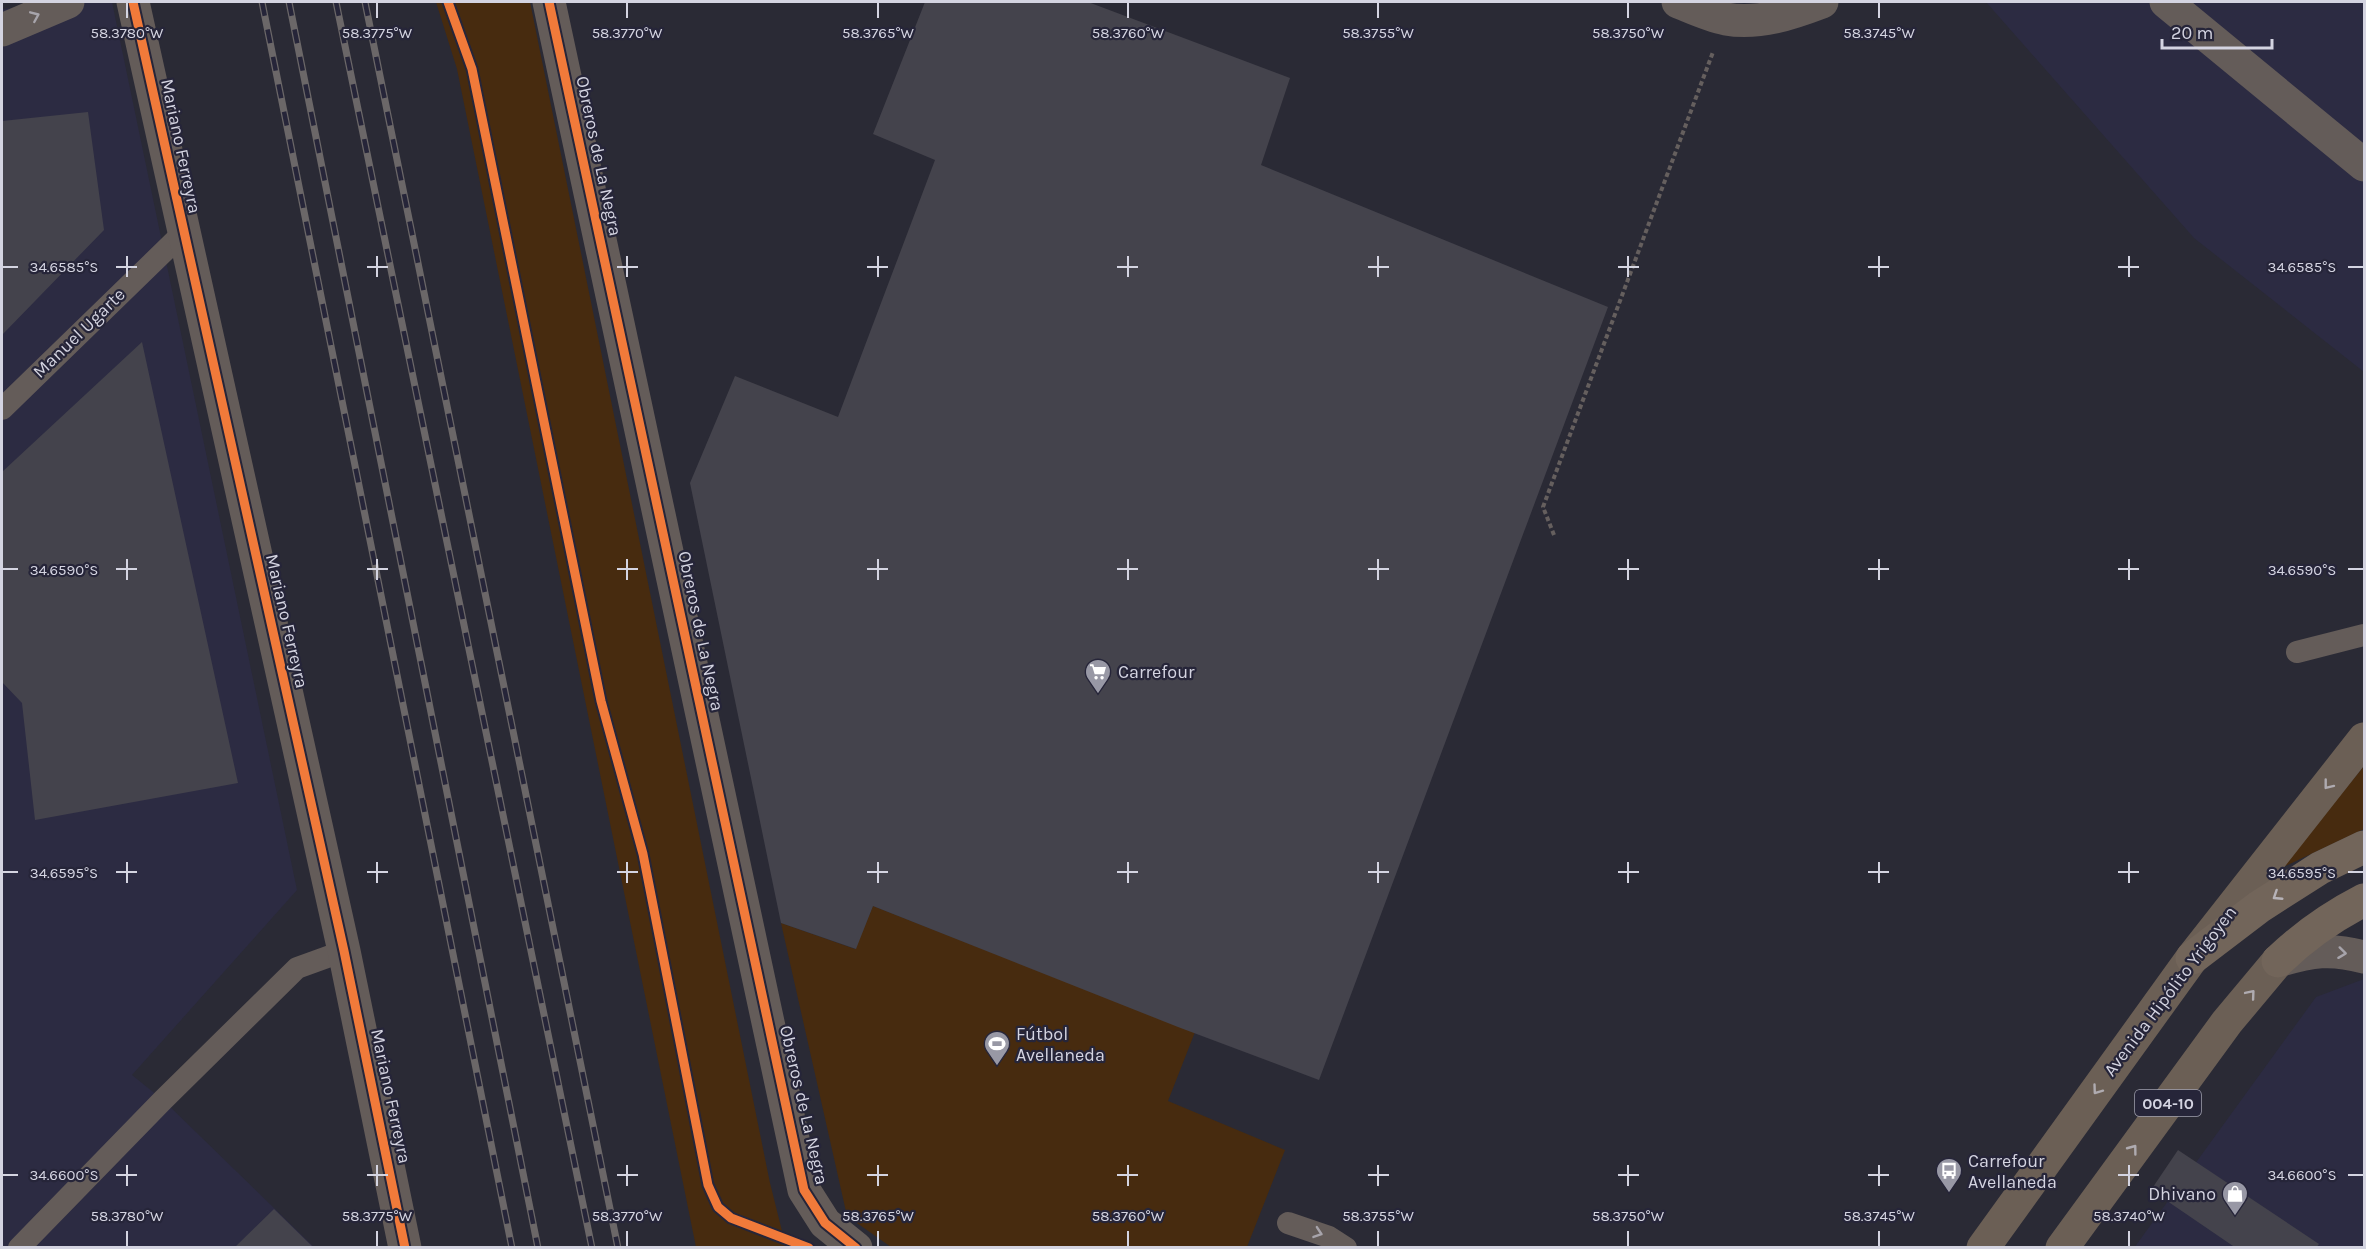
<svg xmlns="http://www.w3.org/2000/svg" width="2366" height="1249" font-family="Karla,sans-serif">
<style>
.built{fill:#2c2b42}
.green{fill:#472b0f}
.building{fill:#44434c}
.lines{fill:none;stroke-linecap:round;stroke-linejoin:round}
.path{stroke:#655f5e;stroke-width:4;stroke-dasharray:4.5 3;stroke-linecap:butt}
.service{stroke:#645c59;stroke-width:22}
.minor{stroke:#645c59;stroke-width:33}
.tertiary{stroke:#645c59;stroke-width:33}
.primary{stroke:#6b5f55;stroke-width:33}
.motorway{stroke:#72655a;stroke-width:33}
.rail-casing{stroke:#6b6768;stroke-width:7}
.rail{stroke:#262539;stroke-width:4.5;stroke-dasharray:14;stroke-linecap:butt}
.cycleway-casing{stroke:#262539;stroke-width:13}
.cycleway{stroke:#f17a3a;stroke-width:9}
.oneway{stroke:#a7a4ab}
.oneway2{stroke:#afabb0}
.oneway3{stroke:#b7b3b8}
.ticks{fill:none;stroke:#d4d4e1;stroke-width:2}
.labels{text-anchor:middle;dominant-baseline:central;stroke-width:4.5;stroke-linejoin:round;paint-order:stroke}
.shield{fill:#262539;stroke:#a0a0af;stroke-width:1.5}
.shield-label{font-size:16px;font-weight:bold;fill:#d4d4e1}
.street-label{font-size:18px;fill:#d4d4e1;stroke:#262539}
.poi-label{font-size:18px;fill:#d4d4e1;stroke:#262539;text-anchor:start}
.ticks-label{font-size:15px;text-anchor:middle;fill:#d4d4e1;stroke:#262539;stroke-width:4.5;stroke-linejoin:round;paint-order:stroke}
</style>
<rect width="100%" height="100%" fill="#2a2a35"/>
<!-- built -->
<path class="built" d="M80 2H112L297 890 132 1075 163 1100 314 1247 2 1248V9Z
M1986 2H2364V372L2194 238Z
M2364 979V1247L2134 1248 2316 997Z"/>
<!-- green -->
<path class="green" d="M436 2H530L770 1183 786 1247H696L457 69Z
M2364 766V829L2281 868Z
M873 906 1195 1032 1168 1101 1285 1150 1247 1247H891L847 1216 781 923 855 949Z"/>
<!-- building -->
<path class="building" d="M925 2H1088L1290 78 1261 165 1608 307 1319 1080 1178 1027 873 906 856 949 781 923 690 483 735 376 838 417 935 160 873 134Z
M88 112 104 230 2 335V121Z
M142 342 238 783 35 820 22 703 2 682V472Z
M2178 1150 2319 1244 2316 1248H2236L2151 1190Z
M274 1209 314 1248H234Z"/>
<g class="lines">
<!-- path -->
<path class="path" d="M1554 535 1543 507 1713 52"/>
<!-- service -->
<path class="service" d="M2 409 183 233
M2297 652 2364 635
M1288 1223 1329 1237 1346 1248
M19 1248 163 1100 297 968 344 951"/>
<!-- minor -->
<path class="minor" d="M549 2 804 1190 825 1223 856 1248
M1678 2C1693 8 1710 16 1726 19 1759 25 1793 13 1822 2
M2166 2 2364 165"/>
<!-- tertiary -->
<path class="tertiary" d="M133 2 344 951 405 1248
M2 30 68 2
M2278 961C2312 951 2330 948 2364 957"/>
<!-- primary -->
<path class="primary" d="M1983 1248 2192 958 2364 739
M2062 1248 2227 1022 2278 961"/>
<!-- motorway -->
<path class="motorway" d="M2192 958 2259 907 2320 868 2364 847
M2278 961C2305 935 2331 917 2364 900"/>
<defs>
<path id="rail" d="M262 2 512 1248
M289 2 538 1248
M336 2 592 1248
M365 2 618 1248"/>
</defs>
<!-- rail casing -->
<use href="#rail" class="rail-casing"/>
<!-- rail -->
<use href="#rail" class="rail"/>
<defs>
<path id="cycleway" d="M133 2 344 951 405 1248
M448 2 472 69 601 701 643 854 708 1185 718 1207 731 1218 809 1248
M549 2 804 1190 825 1223 856 1248"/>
</defs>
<!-- cycleway casing -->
<use href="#cycleway" class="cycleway-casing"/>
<!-- cycleway -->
<use href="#cycleway" class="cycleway"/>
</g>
<!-- one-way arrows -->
<defs><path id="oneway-chevron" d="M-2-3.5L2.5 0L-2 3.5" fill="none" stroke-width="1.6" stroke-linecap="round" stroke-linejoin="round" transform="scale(1.5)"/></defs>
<g class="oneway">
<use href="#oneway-chevron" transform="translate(35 16) rotate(-23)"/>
<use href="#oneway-chevron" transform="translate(2342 953) rotate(7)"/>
<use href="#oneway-chevron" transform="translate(1318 1233) rotate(19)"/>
</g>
<g class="oneway2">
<use href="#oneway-chevron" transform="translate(2328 785) rotate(128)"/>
<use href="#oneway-chevron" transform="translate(2251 994) rotate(-50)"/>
<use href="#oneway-chevron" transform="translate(2097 1090) rotate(126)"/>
<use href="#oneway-chevron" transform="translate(2133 1149) rotate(-53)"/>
</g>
<use class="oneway3" href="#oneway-chevron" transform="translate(2277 896) rotate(147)"/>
<!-- ticks -->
<path class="ticks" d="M127 3V18M377 3V18M627 3V18M878 3V18M1128 3V18M1378 3V18M1628 3V18M1879 3V18M127 256V277M377 256V277M627 256V277M878 256V277M1128 256V277M1378 256V277M1628 256V277M1879 256V277M2129 256V277M3 267H18M116 267H137M367 267H388M617 267H638M867 267H888M1117 267H1138M1368 267H1389M1618 267H1639M1868 267H1889M2118 267H2139M2348 267H2363M127 559V580M377 559V580M627 559V580M878 559V580M1128 559V580M1378 559V580M1628 559V580M1879 559V580M2129 559V580M3 569H18M116 569H137M367 569H388M617 569H638M867 569H888M1117 569H1138M1368 569H1389M1618 569H1639M1868 569H1889M2118 569H2139M2348 569H2363M127 862V883M377 862V883M627 862V883M878 862V883M1128 862V883M1378 862V883M1628 862V883M1879 862V883M2129 862V883M3 872H18M116 872H137M367 872H388M617 872H638M867 872H888M1117 872H1138M1368 872H1389M1618 872H1639M1868 872H1889M2118 872H2139M2348 872H2363M127 1165V1186M377 1165V1186M627 1165V1186M878 1165V1186M1128 1165V1186M1378 1165V1186M1628 1165V1186M1879 1165V1186M2129 1165V1186M3 1175H18M116 1175H137M367 1175H388M617 1175H638M867 1175H888M1117 1175H1138M1368 1175H1389M1618 1175H1639M1868 1175H1889M2118 1175H2139M2348 1175H2363M127 1231V1246M377 1231V1246M627 1231V1246M878 1231V1246M1128 1231V1246M1378 1231V1246M1628 1231V1246M1879 1231V1246M2129 1231V1246"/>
<!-- icons -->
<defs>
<symbol id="supermarket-pin" viewBox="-11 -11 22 30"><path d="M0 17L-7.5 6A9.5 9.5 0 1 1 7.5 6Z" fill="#9898a5" stroke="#262539"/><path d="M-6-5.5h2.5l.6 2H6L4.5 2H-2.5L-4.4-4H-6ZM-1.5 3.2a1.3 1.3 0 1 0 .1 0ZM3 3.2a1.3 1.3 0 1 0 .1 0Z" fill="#fff"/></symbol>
<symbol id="stadium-pin" viewBox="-11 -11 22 30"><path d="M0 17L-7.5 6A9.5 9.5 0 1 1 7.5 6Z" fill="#9898a5" stroke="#262539"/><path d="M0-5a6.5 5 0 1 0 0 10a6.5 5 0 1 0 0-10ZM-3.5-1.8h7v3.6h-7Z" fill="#fff"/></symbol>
<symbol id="bus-pin" viewBox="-11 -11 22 30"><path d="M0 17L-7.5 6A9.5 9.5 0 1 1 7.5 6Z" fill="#9898a5" stroke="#262539"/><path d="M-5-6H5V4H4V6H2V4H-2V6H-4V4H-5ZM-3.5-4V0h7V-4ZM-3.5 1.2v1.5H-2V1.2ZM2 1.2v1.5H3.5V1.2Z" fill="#fff"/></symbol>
<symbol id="shop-pin" viewBox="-11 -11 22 30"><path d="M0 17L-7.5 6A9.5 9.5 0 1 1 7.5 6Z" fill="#9898a5" stroke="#262539"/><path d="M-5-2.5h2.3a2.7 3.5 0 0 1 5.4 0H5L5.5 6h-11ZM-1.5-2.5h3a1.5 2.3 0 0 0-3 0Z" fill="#fff"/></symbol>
</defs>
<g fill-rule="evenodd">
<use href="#supermarket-pin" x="1083" y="657" width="30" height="40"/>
<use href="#stadium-pin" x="982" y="1029" width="30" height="40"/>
<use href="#bus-pin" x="1934" y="1156" width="30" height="40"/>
<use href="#shop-pin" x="2220" y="1179" width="30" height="40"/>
</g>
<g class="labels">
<!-- shield labels -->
<rect class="shield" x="2135" y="1090" width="66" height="26" rx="4.5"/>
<g class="shield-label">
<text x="2168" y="1103">004-10</text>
</g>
<!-- street labels -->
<g class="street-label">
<text transform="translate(181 146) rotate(78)">Mariano Ferreyra</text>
<text transform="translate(599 156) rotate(78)">Obreros de La Negra</text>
<text transform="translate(79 333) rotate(-44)">Manuel Ugarte</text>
<text transform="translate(287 621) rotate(77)">Mariano Ferreyra</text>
<text transform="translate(701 631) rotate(78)">Obreros de La Negra</text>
<text transform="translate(2170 991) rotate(-53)">Avenida Hipólito Yrigoyen</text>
<text transform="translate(391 1096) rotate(78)">Mariano Ferreyra</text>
<text transform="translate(804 1105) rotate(77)">Obreros de La Negra</text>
</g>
<!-- poi labels -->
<g class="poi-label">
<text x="1118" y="672">Carrefour</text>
<text x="1016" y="1034">Fútbol<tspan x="1016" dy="21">Avellaneda</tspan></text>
<text x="1968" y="1161">Carrefour<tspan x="1968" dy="21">Avellaneda</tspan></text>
<text x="2216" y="1194" text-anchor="end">Dhivano</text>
</g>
</g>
<g class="ticks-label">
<text x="127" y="38">58.3780°W</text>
<text x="377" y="38">58.3775°W</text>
<text x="627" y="38">58.3770°W</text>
<text x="878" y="38">58.3765°W</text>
<text x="1128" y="38">58.3760°W</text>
<text x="1378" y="38">58.3755°W</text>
<text x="1628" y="38">58.3750°W</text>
<text x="1879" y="38">58.3745°W</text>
<text x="64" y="272">34.6585°S</text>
<text x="2302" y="272">34.6585°S</text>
<text x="64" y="575">34.6590°S</text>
<text x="2302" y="575">34.6590°S</text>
<text x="64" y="878">34.6595°S</text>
<text x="2302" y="878">34.6595°S</text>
<text x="64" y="1180">34.6600°S</text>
<text x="2302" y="1180">34.6600°S</text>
<text x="127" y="1221">58.3780°W</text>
<text x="377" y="1221">58.3775°W</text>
<text x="627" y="1221">58.3770°W</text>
<text x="878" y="1221">58.3765°W</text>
<text x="1128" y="1221">58.3760°W</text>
<text x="1378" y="1221">58.3755°W</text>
<text x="1628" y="1221">58.3750°W</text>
<text x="1879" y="1221">58.3745°W</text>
<text x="2129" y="1221">58.3740°W</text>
</g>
<!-- border -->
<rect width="2366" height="1249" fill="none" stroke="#d4d4e1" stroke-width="6"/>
<!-- scale -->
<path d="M2162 39v9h110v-9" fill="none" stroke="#d4d4e1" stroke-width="3"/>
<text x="2171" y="39" font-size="18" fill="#d4d4e1" stroke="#262539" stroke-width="4.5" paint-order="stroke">20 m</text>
</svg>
